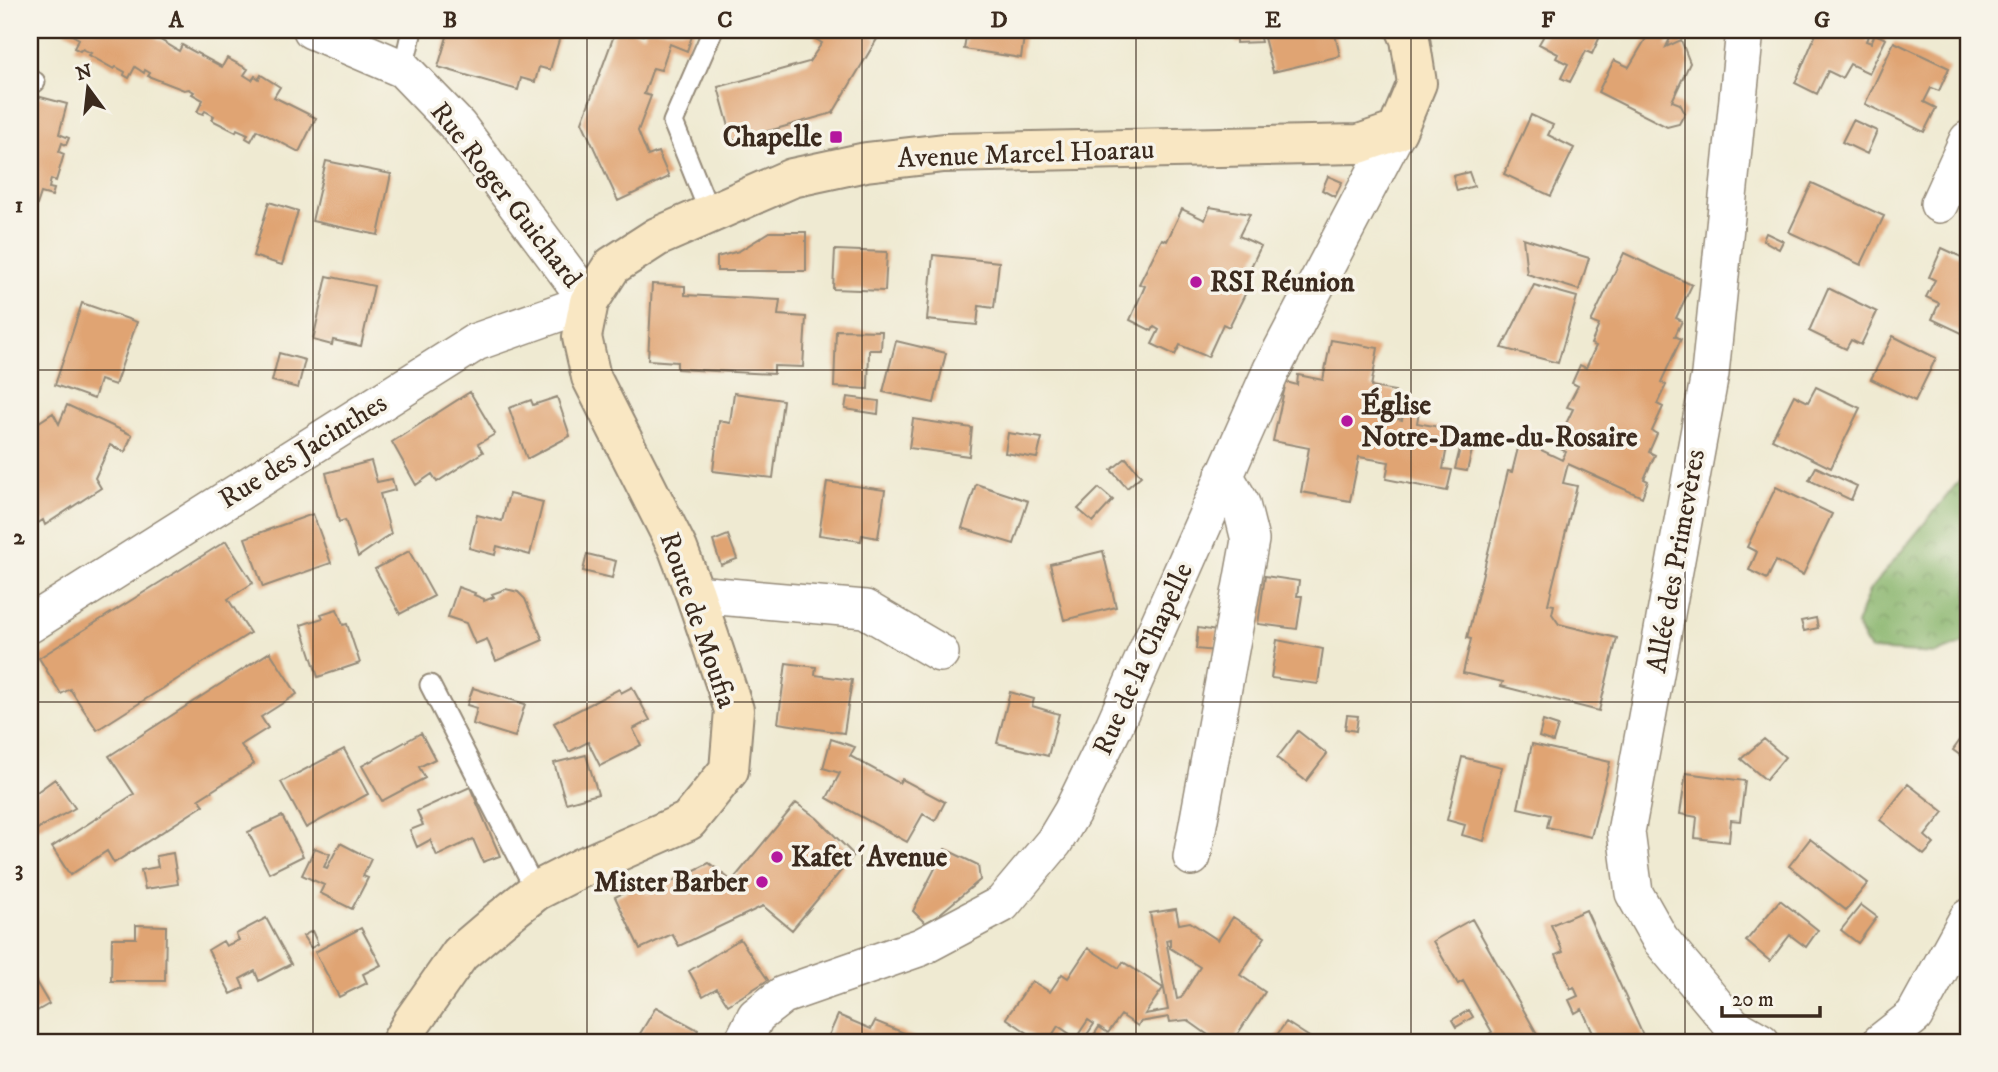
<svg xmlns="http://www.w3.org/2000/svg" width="1998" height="1072" font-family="'IM FELL DW Pica',serif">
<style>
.forest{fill:url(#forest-crowns);stroke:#627046;stroke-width:2}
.building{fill:#e0a473;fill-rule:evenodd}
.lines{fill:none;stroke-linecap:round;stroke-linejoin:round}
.lane-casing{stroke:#958a78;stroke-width:23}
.street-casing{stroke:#958a78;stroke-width:40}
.secondary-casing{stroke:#958a78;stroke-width:42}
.lane{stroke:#fff;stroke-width:19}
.street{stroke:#fff;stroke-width:37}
.secondary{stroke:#f9e7c3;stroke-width:38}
.grid{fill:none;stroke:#3b2a1e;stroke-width:2;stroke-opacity:0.55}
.poi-dot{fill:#b5179e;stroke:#f7f3e8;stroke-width:2.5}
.labels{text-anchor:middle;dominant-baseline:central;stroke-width:7;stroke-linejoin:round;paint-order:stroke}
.poi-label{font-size:28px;font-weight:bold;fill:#3b2a1e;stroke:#f7f3e8;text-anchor:start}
.street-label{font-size:28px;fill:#3b2a1e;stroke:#f7f3e8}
.neatline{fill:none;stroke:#3b2a1e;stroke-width:2.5}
.grid-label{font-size:23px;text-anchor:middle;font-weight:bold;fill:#3b2a1e}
</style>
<defs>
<pattern id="forest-crowns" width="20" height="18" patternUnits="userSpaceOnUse" patternTransform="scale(1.75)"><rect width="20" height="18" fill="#8ab66e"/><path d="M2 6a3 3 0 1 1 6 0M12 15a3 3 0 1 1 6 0" fill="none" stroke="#72945a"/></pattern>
</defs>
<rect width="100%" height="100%" fill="#f7f3e8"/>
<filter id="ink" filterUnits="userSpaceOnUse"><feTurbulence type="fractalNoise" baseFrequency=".0143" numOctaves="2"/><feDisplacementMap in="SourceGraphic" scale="14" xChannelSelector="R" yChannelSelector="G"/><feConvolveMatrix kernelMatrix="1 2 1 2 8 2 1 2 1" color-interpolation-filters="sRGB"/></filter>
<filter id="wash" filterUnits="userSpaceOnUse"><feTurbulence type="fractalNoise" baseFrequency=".00686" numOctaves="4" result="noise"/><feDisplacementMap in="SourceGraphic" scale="28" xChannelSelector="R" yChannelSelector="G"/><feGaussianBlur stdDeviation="1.57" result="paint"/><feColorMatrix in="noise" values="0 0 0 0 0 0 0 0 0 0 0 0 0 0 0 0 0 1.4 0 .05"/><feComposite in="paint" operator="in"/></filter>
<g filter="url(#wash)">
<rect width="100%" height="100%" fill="#efead2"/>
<!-- forest -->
<path class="forest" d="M1968 470V641L1936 654 1870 650 1856 625 1869 591Z"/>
<g id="blocks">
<!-- building -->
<path class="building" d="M63 30H157L154 36 179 51 182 45 222 67 227 58 248 69 244 75 252 80 255 76 259 79 261 75 280 87 274 97 316 118 299 152 257 130 251 141 246 138 248 134 237 129 236 132 212 120 214 116 205 111 203 114 197 112 203 100 192 94 194 92 189 89 184 90 148 76 150 73 145 70 144 73 135 67 129 78 124 75 125 72 116 67 114 69 89 55 91 53 82 49 80 51 74 48 79 39Z
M449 30H484L505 36 514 30H562L550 70 539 67 535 82 521 78 518 90 438 67Z
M616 30H629L643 35 645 30H694L687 51 670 44 661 70 653 68 644 94 651 96 638 131 648 156 658 152 669 177 618 201 582 122Z
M819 30H861L877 39 833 113 733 141 718 87 809 62 822 43 814 38Z
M967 30H1025L1021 58 964 49Z
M1117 30H1185V35L1149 38V34L1117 36Z
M1236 30H1258L1261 42 1236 43Z
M1262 30H1334L1340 56 1273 72Z
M1547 30H1603L1592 54 1586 51 1570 82 1561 78 1568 64 1556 58 1558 54 1539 44Z
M1651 30H1674L1666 47 1681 40 1690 63 1672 101 1680 104 1685 113 1679 124 1667 127 1598 92 1614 60 1629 67Z
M1807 30H1864L1863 32 1869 34 1866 41 1871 43 1875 34 1886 39 1869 73 1850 64 1842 78 1828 71 1817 94 1795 83 1816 34Z
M1894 42 1949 68 1939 91 1931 88 1924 102 1936 108 1924 132 1865 104Z
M33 95 67 104 59 134 69 138 66 145 62 143 59 152 64 154 56 181 51 179 49 188 54 189 52 196 41 193 30 226V106Z
M1531 115 1553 125 1548 135 1574 148 1551 196 1504 174Z
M1853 120 1877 131 1867 154 1842 142Z
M326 161 391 174 378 235 312 221Z
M1469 172 1474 186 1457 191 1453 176Z
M1328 176 1342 182 1335 197 1322 190Z
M1812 183 1884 216 1861 265 1789 232Z
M269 202 298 211 282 265 253 256Z
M1210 207 1250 214 1239 236 1261 246 1246 277 1252 280 1229 327 1223 324 1208 357 1180 345 1175 355 1152 344 1159 330 1154 327 1152 331 1130 320 1145 286 1139 284 1162 239 1167 241 1182 209 1205 220Z
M770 232H806V271H717V257L739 251Z
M1766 233 1783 241 1779 249 1763 240Z
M1523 238 1589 258 1579 290 1527 274Z
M1942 248 1968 260V336L1932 319 1939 303 1926 297 1935 280 1929 277Z
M835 250 887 252 885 291 833 289Z
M1624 253 1692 285 1676 318 1682 321 1675 336 1681 339 1661 382 1666 385 1657 404 1663 407 1652 431 1657 434 1649 452 1655 455 1644 479 1648 481 1642 497 1568 464 1563 483 1577 486 1548 604 1554 605 1552 614 1559 624 1617 638 1599 711 1501 686 1503 682 1463 673 1471 639 1467 638 1508 471 1512 472 1520 440 1562 460 1566 452 1561 449 1570 430 1564 428 1573 409 1567 407 1578 386 1572 383 1580 365 1586 368 1596 346 1591 344 1599 325 1591 322Z
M933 255 999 262 994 308 979 306 977 325 927 320Z
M327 276 374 286 361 346 333 340 332 345 313 340Z
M652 284 685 286V295L780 300 778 315 806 317 803 367 774 366V374L677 369V362L648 360Z
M1534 285 1577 297 1558 363 1502 348Z
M1828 288 1877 312 1861 345 1851 340 1846 349 1809 331Z
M82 303 137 322 115 385 100 380 94 399 55 385Z
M836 330 882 331 881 350H869L868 389 834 387Z
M1893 336 1936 358 1915 401 1871 379Z
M1331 340 1378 348 1371 387 1395 391 1390 417 1402 420 1405 403 1420 405 1417 423 1450 429 1443 469 1452 470 1447 491 1386 479 1389 462 1359 457 1350 501 1301 492 1309 448 1273 441 1286 382 1297 385 1298 375 1323 380Z
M896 341 946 353 934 403 883 392Z
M279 353 305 360 298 388 272 381Z
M1816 387 1860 408 1831 468 1772 439 1794 395 1808 402Z
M470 392 495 434 478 444 483 452 437 482 432 474 416 485 392 442Z
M734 393 783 400 773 478 713 471 719 421 730 423Z
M557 397 570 436 527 459 509 408 531 400 533 405Z
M847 397 879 401 878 414 845 409Z
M67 405 132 435 125 452 110 445 95 478 101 488 45 525 43 520 30 528V428L53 413 59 424Z
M913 419 972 428 969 456 909 448Z
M1008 433 1042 438 1037 458 1005 453Z
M1462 440 1474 442 1467 471 1455 469Z
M1126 458 1141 476 1127 488 1111 470Z
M371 461 377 482 392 479 395 490 380 494 391 534 358 557 345 520 339 522 326 473Z
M1816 467 1857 486 1851 500 1809 480Z
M827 482 885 490 878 538 862 535 861 541 819 535Z
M976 484 1028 501 1014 544 962 528Z
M1776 487 1832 514 1803 575 1776 561 1767 579 1749 570 1757 552 1747 547Z
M1099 488 1113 500 1093 522 1078 509Z
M509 494 543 502 530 555 497 546 495 555 469 548 477 515 502 521Z
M313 514 331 563 263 587 245 538Z
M728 535 737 559 721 565 713 541Z
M226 541 253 583 228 599 250 633 97 730 70 689 61 694 39 658Z
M409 551 434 596 400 614 375 569Z
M1103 551 1116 607 1064 620 1050 564Z
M587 554 616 561 612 578 583 571Z
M1265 576 1299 581 1297 596H1302L1297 629 1258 624Z
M458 587 475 593 474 595 484 599V601L494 597 492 594 506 589 518 592 525 599 543 640 496 661 487 639 475 644 466 623 448 617Z
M337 609 343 625 347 624 360 663 318 677 301 625 323 618 321 614Z
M1816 618 1818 628 1804 631 1801 621Z
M1198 628 1217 631 1216 651 1196 649Z
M1277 640 1323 649 1318 684 1271 678Z
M270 652 297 694 261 717 268 728 241 745 254 764 199 799 204 805 114 863 107 851 70 875 52 847 134 794 109 756Z
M786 663 816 667 815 675 852 680 844 733 778 723Z
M632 687 650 720 633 729 641 745 600 766 588 742 569 752 554 723 619 689 621 693Z
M473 688 525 704 515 737 473 724 477 708 467 705Z
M1010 692 1034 699 1032 706 1059 714 1048 756 997 743Z
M1347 715 1358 716 1356 731 1345 729Z
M1543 721 1558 726 1553 742 1539 737Z
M1968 729V761L1953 750Z
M1298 731 1327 754 1306 781 1277 758Z
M421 733 435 759 419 767 425 778 382 801 362 766Z
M831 739 855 747 850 756 899 783 902 779 945 802 935 821 923 814 907 842 827 798 840 773 823 768Z
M1764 739 1785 757 1766 780 1741 759Z
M1532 744 1610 762 1591 837 1547 827 1550 815 1518 808Z
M344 749 368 794 306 828 281 782Z
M586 755 598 794 566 803 554 763Z
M1462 757 1502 767 1484 841 1462 835 1465 825 1447 820Z
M1686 773 1745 781 1740 821 1731 820 1729 842 1695 838 1697 817 1680 814Z
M55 779 75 808 30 833V797Z
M1908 784 1944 812 1925 836 1934 844 1924 855 1880 820Z
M470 787 500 856 483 862 473 839 437 856 430 840 417 847 410 830 423 825 417 811Z
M796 803 817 818 854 855 792 930 763 906 679 946 672 934 640 949 615 897 642 884 647 894 709 863 732 881Z
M282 816 303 856 269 873 248 832Z
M1810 839 1868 883 1846 910 1789 866Z
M340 843 371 859 363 876 368 878 352 909 320 893 324 885 302 875 315 848 330 854 324 867 327 868Z
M945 849 978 865 980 880 936 917 925 923 913 911Z
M173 853 178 884 145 889 141 870 158 867 156 856Z
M1780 900 1818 930 1806 947 1790 935 1770 961 1746 941Z
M1861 905 1877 917 1858 943 1841 930Z
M1176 909 1179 924 1190 922 1218 940 1233 917 1265 937 1240 975 1265 992 1235 1038 1241 1042H1218L1187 1020 1170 1022 1169 1017 1140 1022 1138 1026 1121 1015 1108 1033 1099 1027 1090 1042H1082L1094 1024 1088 1020 1076 1038 1058 1026 1048 1042H1041L1006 1018 1032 981 1050 992 1062 974 1068 978 1088 948 1119 968 1123 962 1163 988 1145 1014 1168 1010 1150 913ZM1170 939V948L1200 967 1181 998 1177 999 1166 940Z
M1586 910 1607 956 1646 1042H1597L1582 1009 1575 1013 1569 1000 1578 996 1574 987 1571 989 1556 955 1563 952 1551 925Z
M266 918 291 964 259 981 255 971 240 979 244 988 231 994 208 950 223 941 226 946 239 940 236 934Z
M1472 919 1536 1032 1541 1042H1491L1487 1035 1492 1032 1463 981 1458 984 1433 941Z
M136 925 166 926 165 981H111L112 938H136Z
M361 928 381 965 363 974 367 983 339 997 315 952Z
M312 931 318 944 311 948 303 936Z
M740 939 768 980 728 1005 717 988 703 996 689 971Z
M30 972 49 1004 30 1015Z
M656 1007 698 1030 691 1042H635Z
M1469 1010 1473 1017 1456 1027 1452 1020Z
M838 1015 871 1029 875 1021 926 1042H826Z
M1286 1022 1317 1042H1272Z"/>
</g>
</g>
<g filter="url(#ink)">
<use href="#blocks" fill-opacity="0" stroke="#958a78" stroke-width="2"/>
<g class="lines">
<defs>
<path id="lane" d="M403 69 412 30
M30 79 35 82
M710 214 673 122 713 30
M430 685 536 891"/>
<path id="street" d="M1745 30 1710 374 1626 832 1634 893 1660 939 1733 1026 1761 1042
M1939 204 1968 140
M695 594 865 609 940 653
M30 624 476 342 589 302 458 126 403 69 312 30
M1192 857 1250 540 1241 504 1224 475
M743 1042 756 1016 783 995 921 947 1002 904 1054 842 1072 812 1114 726 1272 369 1397 131
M1881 1042 1914 1016 1968 918"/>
<path id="secondary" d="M401 1042 413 1021 460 954 501 919 536 891 583 867 688 821 729 770 734 710 695 594 678 549 591 377 582 337 589 302 612 266 657 237 792 178 866 162 944 153 1359 144 1397 131 1417 83 1410 39 1406 30"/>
</defs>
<!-- lane casing -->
<use href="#lane" class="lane-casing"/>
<!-- street casing -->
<use href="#street" class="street-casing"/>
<!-- secondary casing -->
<use href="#secondary" class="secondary-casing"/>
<!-- lane -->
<use href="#lane" class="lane"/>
<!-- street -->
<use href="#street" class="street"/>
<!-- secondary -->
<use href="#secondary" class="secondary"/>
</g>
</g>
<!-- grid -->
<path class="grid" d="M313 30V1042M587 30V1042M862 30V1042M1136 30V1042M1411 30V1042M1685 30V1042M30 370H1968M30 702H1968"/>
<!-- markers -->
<g class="poi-dot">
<rect x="829" y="130" width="14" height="14" rx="3.5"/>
<circle cx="1196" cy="282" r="7"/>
<circle cx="1347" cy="421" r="7"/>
<circle cx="777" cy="857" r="7"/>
<circle cx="762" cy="882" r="7"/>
</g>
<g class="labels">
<!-- poi labels -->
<g class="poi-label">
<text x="822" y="137" text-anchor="end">Chapelle</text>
<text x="1210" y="282">RSI Réunion</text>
<text x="1361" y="405">Église<tspan x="1361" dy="32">Notre-Dame-du-Rosaire</tspan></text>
<text x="791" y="857">Kafet´Avenue</text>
<text x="748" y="882" text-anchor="end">Mister Barber</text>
</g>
<!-- street labels -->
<g class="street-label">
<text transform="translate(1026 154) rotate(-2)">Avenue Marcel Hoarau</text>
<text transform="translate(506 195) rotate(52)">Rue Roger Guichard</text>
<text transform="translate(303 451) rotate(-32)">Rue des Jacinthes</text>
<text transform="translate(1676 561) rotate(-80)">Allée des Primevères</text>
<text transform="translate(698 620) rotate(71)">Route de Moufia</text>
<text transform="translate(1143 659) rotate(-66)">Rue de la Chapelle</text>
</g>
</g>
<!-- margin -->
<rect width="1998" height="1072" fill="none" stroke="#f7f3e8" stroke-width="77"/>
<!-- north arrow -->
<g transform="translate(88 88) rotate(345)" stroke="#f7f3e8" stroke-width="5" paint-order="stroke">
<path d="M0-5L12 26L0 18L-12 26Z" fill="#3b2a1e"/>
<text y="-10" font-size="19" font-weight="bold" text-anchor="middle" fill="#3b2a1e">N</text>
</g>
<!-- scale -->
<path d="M1722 1006v10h98v-10" fill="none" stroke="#3b2a1e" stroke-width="3.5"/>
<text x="1732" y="1006" font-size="21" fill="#3b2a1e" stroke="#f7f3e8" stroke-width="5" paint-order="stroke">20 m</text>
<rect x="38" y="38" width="1922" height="996" class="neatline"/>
<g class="grid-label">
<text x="176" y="27">A</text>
<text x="450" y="27">B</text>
<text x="725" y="27">C</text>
<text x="999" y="27">D</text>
<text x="1273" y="27">E</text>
<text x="1548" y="27">F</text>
<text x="1822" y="27">G</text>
<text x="19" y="212">1</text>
<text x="19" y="544">2</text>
<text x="19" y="876">3</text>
</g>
</svg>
